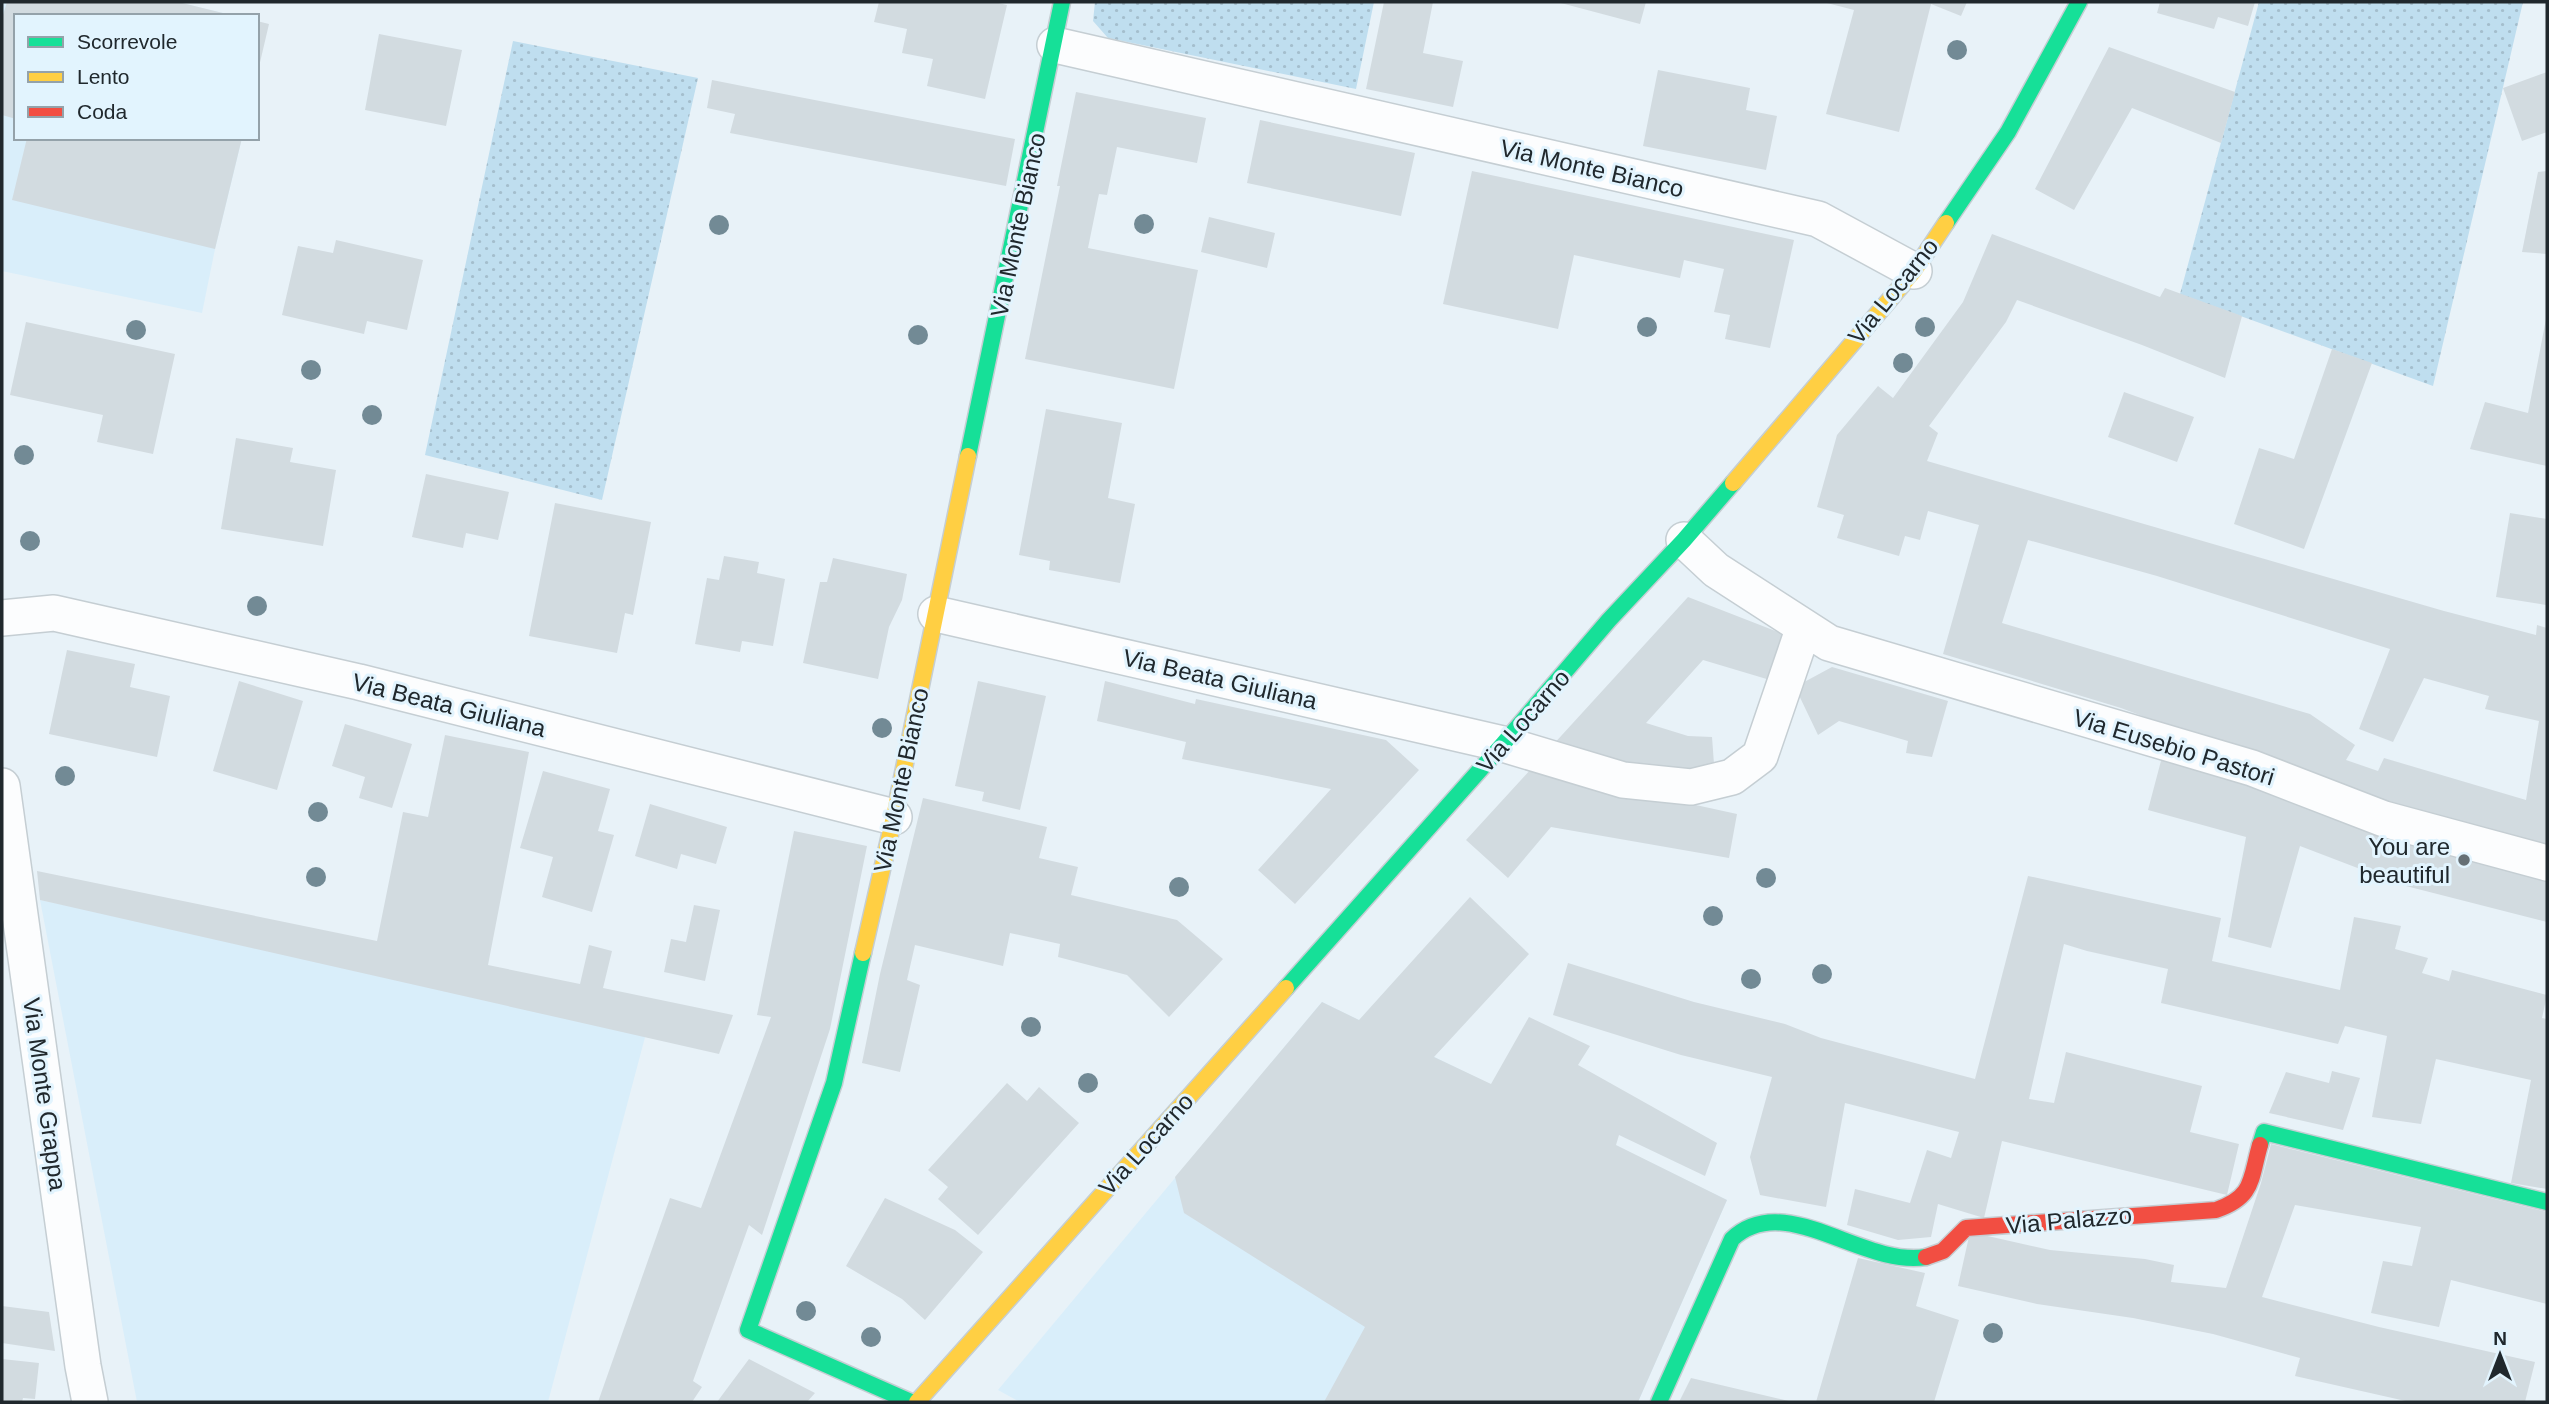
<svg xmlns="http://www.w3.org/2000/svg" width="2549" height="1404" font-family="Helvetica,sans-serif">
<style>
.built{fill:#d9eefa}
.grass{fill:url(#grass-dots)}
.building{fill:#d2dbe0;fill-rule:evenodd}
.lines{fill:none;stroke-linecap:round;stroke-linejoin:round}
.street-casing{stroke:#c5ced3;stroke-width:38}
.fast-casing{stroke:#c5ced3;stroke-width:19}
.slow-casing{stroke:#c5ced3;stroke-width:19}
.jam-casing{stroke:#c5ced3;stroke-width:19}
.street{stroke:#fcfdfe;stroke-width:35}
.fast{stroke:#16e098;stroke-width:16}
.slow{stroke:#ffcf43;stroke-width:16}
.jam{stroke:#f24e42;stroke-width:16}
.tree{fill:#728a95}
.poi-dot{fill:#666f74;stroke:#e2f4fe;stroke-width:2.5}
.labels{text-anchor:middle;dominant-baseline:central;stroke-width:6;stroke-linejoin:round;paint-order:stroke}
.street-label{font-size:24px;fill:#20282d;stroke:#e2f4fe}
.poi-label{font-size:24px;fill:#20282d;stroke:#e2f4fe;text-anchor:end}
</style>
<defs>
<pattern id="grass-dots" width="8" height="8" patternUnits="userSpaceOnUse" patternTransform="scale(1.75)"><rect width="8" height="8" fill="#bfdeef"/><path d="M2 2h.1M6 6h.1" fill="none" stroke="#a4becd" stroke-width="1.8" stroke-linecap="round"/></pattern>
</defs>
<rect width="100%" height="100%" fill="#e8f2f8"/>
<!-- built -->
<path class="built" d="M2 2H178L235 16H16V138H242L215 249 202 313 2 271Z
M40 900 648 1026 548 1402H137Z
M1322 1002 1727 1200 1638 1402H1020L998 1390Z"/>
<!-- grass -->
<path class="grass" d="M1095 2H1374L1356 89 1108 38 1093 21Z
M2259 2H2523L2433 386 2180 294Z
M513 41 698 78 602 500 425 455Z"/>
<!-- building -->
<path class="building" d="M7 2H178L231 15 16 16V119L2 115V18Z
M879 2H994L1007 5 985 99 927 86 933 59 902 53 907 29 874 22Z
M1384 2H1433L1423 53 1463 61 1453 107 1366 89Z
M1557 2H1646L1640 24Z
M1823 2H1967L1961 16 1931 4 1899 132 1826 114 1854 10Z
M2160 2H2255L2248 26 2218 17 2214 29 2157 13Z
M257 21 269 24 258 71 257 70Z
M379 34 462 50 446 126 365 110Z
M2109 47 2235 92 2221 143 2132 108 2074 210 2035 189Z
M1658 70 1750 88 1746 110 1777 116 1766 170 1643 146Z
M2547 72V132L2522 141 2503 88Z
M712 80 1015 139 1006 186 730 133 735 114 707 108Z
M1076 92 1206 118 1197 163 1117 147 1107 195 1099 194 1088 248 1198 270 1174 389 1025 359 1060 186H1057Z
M1260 120 1415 153 1401 216 1247 183Z
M27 138H242L215 249 12 200Z
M1472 171 1794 240 1770 348 1725 339 1730 315 1714 312 1724 269 1684 260 1680 278 1574 255 1558 329 1443 304Z
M2547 171V254L2522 252 2538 172Z
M1209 217 1275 233 1267 268 1201 252Z
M1992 234 2160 297 2165 288 2242 316 2225 378 2142 345 2017 300 2006 322 1929 426 1938 433 1927 461 2444 611 2536 635 2537 625 2547 628V854L2365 800 2121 708 1943 654 1979 525 1928 511 1920 540 1905 536 1899 556 1837 538 1844 515 1817 507 1837 435 1878 386 1893 398 1963 302ZM2028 540 2157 576 2390 649 2359 729 2393 742 2424 678 2489 696 2485 709 2539 721 2526 800 2384 758 2378 771 2346 760 2355 745 2310 714 2002 623Z
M336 240 423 260 407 330 367 321 364 334 282 315 298 246 333 253Z
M2546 319 2547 466 2470 449 2485 402 2528 413Z
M26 322 175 354 153 454 97 442 103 415 10 395Z
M2332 349 2372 363 2304 549 2234 524 2259 448 2294 459Z
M2124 392 2194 417 2177 462 2108 437Z
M1046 409 1122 423 1108 498 1135 504 1120 583 1049 570 1050 561 1019 555Z
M236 438 293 448 290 462 336 470 323 546 221 529Z
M426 474 509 492 498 540 466 533 463 548 412 537Z
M555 503 651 522 633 615 625 613 617 653 529 636Z
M2510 513 2547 519 2546 605 2496 597Z
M724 556 759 562 757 573 785 579 773 646 742 641 740 652 695 644 707 578 719 580Z
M833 558 907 574 902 600 889 627 878 679 803 663 820 582H827Z
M1688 597 1783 634 1770 680 1703 660 1646 723 1688 736 1712 737 1714 764 1681 776 1551 747Z
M67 650 135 664 130 687 170 696 157 757 49 734Z
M1832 667 1948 701 1932 757 1906 753 1908 741 1839 721 1818 735 1795 687Z
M239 681 303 701 277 790 213 771Z
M978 681 1046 696 1020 810 982 801 984 792 955 786Z
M1105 681 1195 704 1196 699 1386 740 1419 770 1295 904 1258 870 1331 789 1182 759 1186 742 1097 721Z
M345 724 412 744 392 808 359 798 365 777 332 766Z
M445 735 529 752 488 965 580 984 589 945 612 951 603 988 733 1015 719 1054 40 900 37 871 377 941 403 812 428 817Z
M2162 757 2547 873V922L2402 885 2300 846 2271 948 2228 937 2246 837 2148 810Z
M1531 769 1737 814 1729 858 1551 827 1508 878 1466 840Z
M543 771 610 789 598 831 614 835 592 912 542 897 553 857 520 848Z
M923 798 1047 827 1039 858 1078 867 1071 895 1177 920 1223 959 1169 1017 1127 975 1058 957 1060 944 1010 933 1003 966 915 945 907 980 920 985 900 1072 862 1063 880 974Z
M650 804 727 827 716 864 681 854 677 869 635 856Z
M794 831 867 846 830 1029 762 1235 749 1225 693 1381 702 1387 692 1402H598L670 1198 701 1208 771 1017 757 1015Z
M2028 876 2221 918 2212 961 2340 990 2354 917 2401 926 2395 949 2428 958 2422 973 2449 981 2452 970 2547 995 2542 1018 2547 1019V1189L2511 1183 2531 1080 2436 1059 2421 1124 2372 1117 2387 1036 2345 1026 2338 1044 2161 1003 2168 969 2087 951 2064 944 2029 1099 2054 1103 2066 1052 2202 1086 2190 1132 2239 1144 2227 1195 2002 1141 1984 1218 1938 1204 1931 1237 1898 1240 1847 1225 1855 1189 1910 1203 1927 1150 1951 1158 1959 1132 1845 1103 1826 1207 1760 1195 1750 1157 1772 1077 1681 1055 1553 1015 1568 963 1694 1002 1785 1024 1821 1038 1975 1079Z
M1470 897 1529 954 1434 1057 1491 1084 1529 1017 1590 1046 1578 1065 1717 1143 1705 1176 1619 1135 1616 1145 1727 1200 1638 1402H1324L1365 1327 1184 1213 1175 1177 1322 1002 1359 1020Z
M694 905 720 910 705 981 664 972 671 939 686 942Z
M2332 1071 2360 1078 2343 1130 2269 1113 2286 1072 2329 1083Z
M1007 1083 1027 1101 1039 1087 1079 1123 978 1235 938 1199 948 1187 928 1170Z
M2271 1144 2547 1212V1304L2451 1280 2439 1327 2371 1313 2383 1261 2412 1266 2421 1227 2295 1205 2262 1297 2379 1327 2535 1362 2525 1402H2410L2295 1376 2300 1358 2213 1334 2133 1318 2037 1304 1958 1286 1970 1232 2050 1250 2145 1259 2174 1265 2171 1282 2226 1288 2261 1183Z
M885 1198 955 1230 983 1252 925 1320 902 1299 846 1266Z
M1858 1258 1925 1273 1916 1306 1959 1320 1934 1402H1816Z
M2 1306 49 1312 55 1351 2 1343Z
M2 1359 39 1363 35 1399 23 1398 22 1402H2Z
M749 1359 815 1393 807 1402H717Z
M1691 1378 1789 1401 1788 1402H1679Z"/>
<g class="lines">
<defs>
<path id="street" d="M1055 45 1818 219 1914 271
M1684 540 1716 570 1829 643 2252 768 2384 819 2547 863
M936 614 1503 744 1623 780 1691 787 1732 777 1760 756 1804 627
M2 618 54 613 359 682 894 817
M2 786 83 1366 90 1402"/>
<path id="fast" d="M1946 223 2008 132 2079 2
M968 456 1062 2
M863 953 834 1083 748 1330 911 1402
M1286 988 1503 744 1609 620 1684 540 1733 483
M2260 1145 2264 1132 2547 1202
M1659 1402 1732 1239C1785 1189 1863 1268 1926 1257"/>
<path id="slow" d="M1733 483 1914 271 1946 223
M863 953 894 817 968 456
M917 1402 1286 988"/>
<path id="jam" d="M1926 1257 1943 1251 1966 1228 2216 1210C2254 1197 2250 1180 2260 1145"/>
</defs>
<!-- street casing -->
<use href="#street" class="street-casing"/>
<!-- fast casing -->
<use href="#fast" class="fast-casing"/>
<!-- slow casing -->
<use href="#slow" class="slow-casing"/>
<!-- jam casing -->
<use href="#jam" class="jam-casing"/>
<!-- street -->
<use href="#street" class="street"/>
<!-- fast -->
<use href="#fast" class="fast"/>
<!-- slow -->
<use href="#slow" class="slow"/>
<!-- jam -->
<use href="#jam" class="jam"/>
</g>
<!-- trees -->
<g class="tree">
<circle cx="1957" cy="50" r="10"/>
<circle cx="1144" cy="224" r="10"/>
<circle cx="719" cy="225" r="10"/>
<circle cx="1647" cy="327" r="10"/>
<circle cx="1925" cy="327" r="10"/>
<circle cx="136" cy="330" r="10"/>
<circle cx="918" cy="335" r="10"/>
<circle cx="1903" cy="363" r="10"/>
<circle cx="311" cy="370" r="10"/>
<circle cx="372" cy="415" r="10"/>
<circle cx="24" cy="455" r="10"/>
<circle cx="30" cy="541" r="10"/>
<circle cx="257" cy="606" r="10"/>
<circle cx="882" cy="728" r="10"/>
<circle cx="65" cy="776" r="10"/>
<circle cx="318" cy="812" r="10"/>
<circle cx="316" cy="877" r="10"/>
<circle cx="1766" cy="878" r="10"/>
<circle cx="1179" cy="887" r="10"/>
<circle cx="1713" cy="916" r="10"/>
<circle cx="1822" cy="974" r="10"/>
<circle cx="1751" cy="979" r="10"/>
<circle cx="1031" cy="1027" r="10"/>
<circle cx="1088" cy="1083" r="10"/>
<circle cx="806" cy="1311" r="10"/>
<circle cx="1993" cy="1333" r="10"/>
<circle cx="871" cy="1337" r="10"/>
</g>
<!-- markers -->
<circle class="poi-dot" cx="2464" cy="860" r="7"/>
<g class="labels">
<!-- street labels -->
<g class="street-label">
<text transform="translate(1592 168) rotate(13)">Via Monte Bianco</text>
<text transform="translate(1018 225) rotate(-78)">Via Monte Bianco</text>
<text transform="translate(1893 291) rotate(-51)">Via Locarno</text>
<text transform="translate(1220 679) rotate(13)">Via Beata Giuliana</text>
<text transform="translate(449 705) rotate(14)">Via Beata Giuliana</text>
<text transform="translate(1523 721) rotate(-49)">Via Locarno</text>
<text transform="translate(2174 747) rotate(17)">Via Eusebio Pastori</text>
<text transform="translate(901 780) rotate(-78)">Via Monte Bianco</text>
<text transform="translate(45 1094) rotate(82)">Via Monte Grappa</text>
<text transform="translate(1146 1144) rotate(-48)">Via Locarno</text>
<text transform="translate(2069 1220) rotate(-5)">Via Palazzo</text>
</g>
<!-- poi labels -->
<g class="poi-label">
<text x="2450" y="846">You are<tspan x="2450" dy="28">beautiful</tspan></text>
</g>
</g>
<!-- border -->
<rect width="2549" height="1404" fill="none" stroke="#20282d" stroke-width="7"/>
<!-- legend -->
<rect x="14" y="14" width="245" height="126" fill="#e2f4fe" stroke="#94a2aa" stroke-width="2"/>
<rect x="28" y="37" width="35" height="10" fill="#16e098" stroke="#94a2aa" stroke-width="2"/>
<text x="77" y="49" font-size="21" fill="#20282d">Scorrevole</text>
<rect x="28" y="72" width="35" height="10" fill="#ffcf43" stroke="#94a2aa" stroke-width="2"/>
<text x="77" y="84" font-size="21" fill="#20282d">Lento</text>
<rect x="28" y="107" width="35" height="10" fill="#f24e42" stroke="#94a2aa" stroke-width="2"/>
<text x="77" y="119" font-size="21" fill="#20282d">Coda</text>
<!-- north arrow -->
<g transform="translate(2500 1355)" stroke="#e2f4fe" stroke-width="5" paint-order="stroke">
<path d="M0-5L12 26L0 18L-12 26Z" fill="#20282d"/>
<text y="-10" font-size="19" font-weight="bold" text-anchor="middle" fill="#20282d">N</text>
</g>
</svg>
